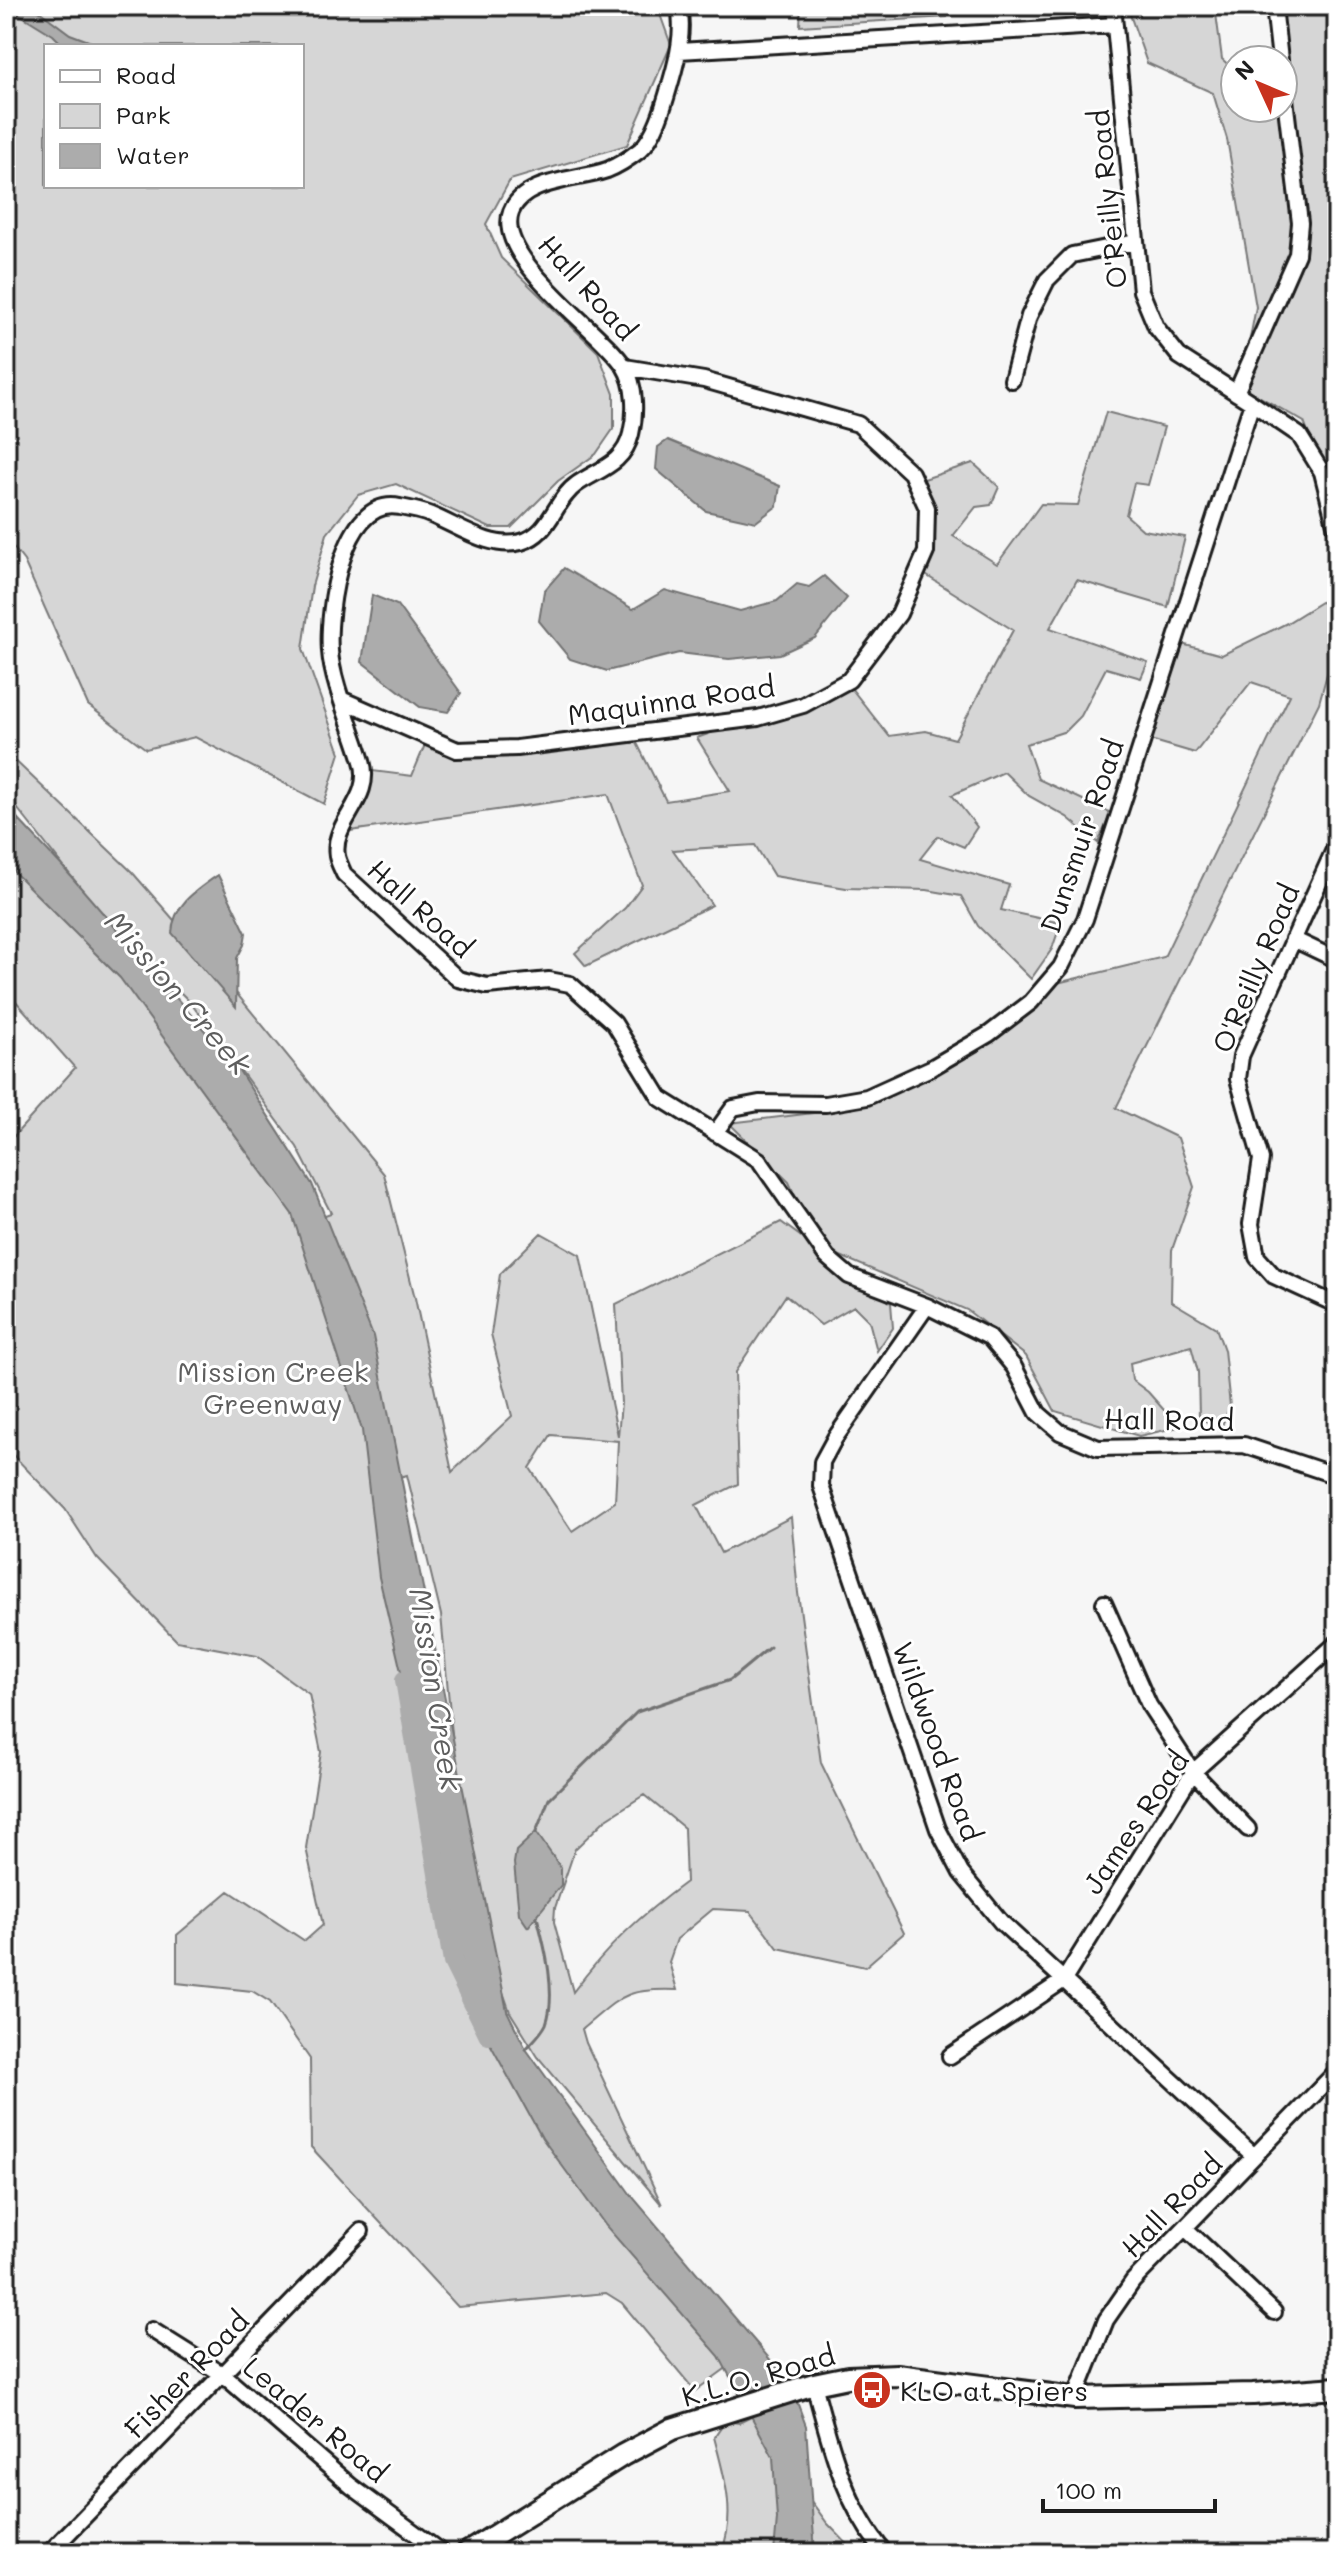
<svg xmlns="http://www.w3.org/2000/svg" width="1343" height="2559" font-family="Mali,sans-serif">
<style>
.green{fill:#d6d6d6;stroke:#797979;stroke-width:2;fill-rule:evenodd}
.water{fill:#acacac;stroke:#727272;stroke-width:2}
.lines{fill:none;stroke-linecap:round;stroke-linejoin:round}
.stream{stroke:#727272;stroke-width:3}
.river{stroke:#acacac;stroke-width:20}
.minor-casing{stroke:#1c1c1c;stroke-width:20}
.secondary-casing{stroke:#1c1c1c;stroke-width:26}
.minor{stroke:#fff;stroke-width:14}
.secondary{stroke:#fff;stroke-width:20}
.labels{text-anchor:middle;dominant-baseline:central;stroke-width:6;stroke-linejoin:round;paint-order:stroke}
.street-label{font-size:28px;fill:#1c1c1c;stroke:#fff}
.park-label{font-size:28px;fill:#5d5d5d;stroke:#fff}
.poi-label{font-size:28px;fill:#1c1c1c;stroke:#fff;text-anchor:start}
.water-label{font-size:30px;font-style:italic;fill:#5d5d5d;stroke:#fff}
</style>
<rect width="100%" height="100%" fill="#f6f6f6"/>
<filter id="ink" filterUnits="userSpaceOnUse"><feTurbulence type="fractalNoise" baseFrequency=".0125" numOctaves="2"/><feDisplacementMap in="SourceGraphic" scale="16" xChannelSelector="R" yChannelSelector="G"/><feConvolveMatrix kernelMatrix="1 2 1 2 8 2 1 2 1" color-interpolation-filters="sRGB"/></filter>
<g filter="url(#ink)">
<!-- green -->
<path class="green" d="M6 6H657L671 45 627 145 510 180 486 224 501 258 598 352 614 394V428L596 454 558 481 511 528H490L396 484 358 495 327 534 312 586 303 649 340 753 324 804 195 737 146 749 88 705 24 561 6 538ZM46 46H302V186H46Z
M801 6H947V17L800 26Z
M1127 6H1215L1222 59 1235 71V108H1274L1284 117 1283 60 1274 6H1337V512L1304 422 1241 386 1256 307 1227 139 1213 93 1147 63Z
M1106 412 1164 427 1148 485 1134 483 1126 515 1143 530 1185 537 1168 607 1077 580 1050 628 1148 662 1141 678 1106 668 1081 716 1066 731 1026 744 1038 779 1111 813 1098 843 1067 817 1029 796 1004 772 952 795 977 827 964 847 938 836 920 859 1009 885 1001 910 1061 923 1052 949 1031 979 978 926 961 896 927 890 846 888 774 876 755 845 673 850 712 905 586 966 575 953 625 908 642 885 608 794 350 831 373 771 412 776 429 735 527 754 636 741 666 801 730 791 697 738 847 683 889 736 926 731 955 739 1013 630 924 574V479L973 463 999 487 991 505 976 507 953 536 997 564 1041 504 1078 505Z
M1337 592V638L1319 703 1116 1108 1178 1138 1194 1187 1172 1250 1171 1301 1216 1328 1224 1350 1230 1406 1220 1430 1199 1417 1198 1372 1191 1346 1130 1363 1132 1380 1148 1392 1179 1427 1139 1436 1055 1411 1026 1356 967 1310 817 1246 789 1182 729 1123 855 1108 978 1048 1045 986 1164 957 1290 695 1251 682 1195 753 1147 739 1178 643 1222 655 1287 623Z
M6 752 132 872 215 967 384 1174 415 1298 452 1472 512 1416 491 1334 500 1274 541 1233 580 1255 618 1436 621 1403 616 1304 781 1222 891 1303 893 1328 877 1351 869 1321 854 1306 821 1325 786 1295 735 1372 738 1484 696 1505 721 1553 791 1517 798 1593 821 1763 904 1933 865 1967 778 1948 750 1911 713 1909 677 1939 669 1962 677 1990C624 1988 622 1996 582 2029L586 2043 662 2205 538 2057 510 2012 492 1960 459 1810 441 1615 407 1475 396 1478 471 1908 524 2061 683 2264 758 2345 695 2391 622 2303 606 2293 458 2307 311 2147 310 2059 270 2002 252 1991 177 1983V1935L229 1891 305 1941 323 1925 306 1848 321 1752 309 1694 257 1656 177 1641 97 1558 65 1509 12 1454 6 1455V1145L75 1068 6 990V822L319 1217 331 1213 297 1147 190 1002 99 911 6 794ZM551 1435 618 1441 615 1502 572 1531 530 1468ZM644 1795 684 1828 686 1882C641 1915 607 1946 573 1992L554 1922 555 1908 575 1849 605 1820Z
M776 2405 811 2501 827 2523 856 2553H721C737 2515 724 2475 714 2437L725 2421 739 2423Z"/>
<!-- water -->
<path class="water" d="M6 6H44L39 11 70 34 102 46H64L53 35Z
M668 440 780 486 777 506 756 522 706 511 656 469 658 447Z
M564 568 633 609 665 590 740 611 777 601 797 584 809 587 824 576 847 598 815 638 780 654 729 659 679 653 607 671 570 659 539 621 544 591Z
M372 595 397 605 461 693 448 712 420 707 362 662Z
M6 806 62 866 238 1069 312 1184 373 1336 507 2011 526 2049 631 2195 790 2383 806 2426 815 2553H774L777 2519 773 2457 719 2356 606 2226 542 2138 482 2029 446 1908 426 1779 379 1577 362 1430 292 1214 120 978 6 864Z
M218 875 246 933 244 945 237 958 236 1007 172 933C173 905 196 890 218 875Z
M536 1832 561 1868V1885L528 1927 519 1914 514 1863 516 1851Z"/>
<g class="lines">
<!-- stream -->
<path class="stream" d="M536 1832 549 1799 637 1712 730 1680 770 1647
M526 2049C532 2042 542 2033 546 2024 557 1994 545 1947 537 1917"/>
<!-- river -->
<path class="river" d="M405 1680 453 1962 489 2035"/>
<defs>
<path id="minor" d="M679 6C684 31 678 57 671 81 665 102 656 136 640 150 631 157 617 166 607 170 580 180 523 179 511 212 494 259 601 330 624 366 636 385 636 414 631 434 624 464 599 469 577 484 554 500 551 534 521 542 491 550 458 526 431 515 422 511 411 509 400 507 342 495 327 612 330 651 332 683 353 729 362 761 374 800 331 821 337 856 338 862 342 869 344 874L458 979 487 986 549 980 570 984 614 1023 660 1098 759 1160 827 1257 849 1276 927 1306 989 1337 1014 1367 1038 1413 1060 1432 1098 1448 1244 1445 1337 1476
M1274 6 1280 60
M679 51 1115 25
M1012 380 1029 316 1047 280 1072 255 1136 242
M1236 393 1297 254 1300 223 1283 82
M1252 403 1299 435 1322 472 1337 532
M343 700 457 750 517 748 758 718 803 705 849 680 899 614 926 552 927 508 911 473 858 424 704 380 625 367
M1337 843 1241 1056 1238 1079 1261 1159 1251 1224 1257 1257 1274 1276 1337 1305
M1293 939 1337 960
M715 1133 733 1108 759 1103 826 1104 867 1097 931 1068 989 1034 1031 1002 1061 967 1085 919 1252 403 1179 356 1156 327 1141 291 1113 6
M927 1306 835 1438 822 1462 821 1486 938 1829 961 1873 1001 1922 1254 2156
M1104 1603 1149 1705 1193 1772 1248 1829
M950 2056 1064 1980 1193 1772 1337 1643
M1185 2228 1274 2312
M152 2330 222 2374 351 2486 442 2553
M814 2384C830 2444 844 2505 885 2553
M1075 2398 1106 2320 1133 2281 1337 2071
M49 2553 361 2231"/>
<path id="secondary" d="M467 2553 623 2455 672 2429 814 2384 848 2377 897 2375 1075 2398 1253 2394 1337 2388"/>
</defs>
<!-- minor casing -->
<use href="#minor" class="minor-casing"/>
<!-- secondary casing -->
<use href="#secondary" class="secondary-casing"/>
<!-- minor -->
<use href="#minor" class="minor"/>
<!-- secondary -->
<use href="#secondary" class="secondary"/>
</g>
</g>
<!-- icons -->
<defs>
<symbol id="bus-disc" viewBox="-11 -11 22 22"><circle r="9.5" fill="#c8321e" stroke="#fff"/><path d="M-5-6H5V4H4V6H2V4H-2V6H-4V4H-5ZM-3.5-4V0h7V-4ZM-3.5 1.2v1.5H-2V1.2ZM2 1.2v1.5H3.5V1.2Z" fill="#fff"/></symbol>
</defs>
<g fill-rule="evenodd">
<use href="#bus-disc" x="850" y="2368" width="44" height="44"/>
</g>
<g class="labels">
<!-- street labels -->
<g class="street-label">
<text transform="translate(1107 199) rotate(-96)">O'Reilly Road</text>
<text transform="translate(588 287) rotate(48)">Hall Road</text>
<text transform="translate(671 700) rotate(-8)">Maquinna Road</text>
<text transform="translate(1081 836) rotate(-71)">Dunsmuir Road</text>
<text transform="translate(421 908) rotate(42)">Hall Road</text>
<text transform="translate(1255 968) rotate(-67)">O'Reilly Road</text>
<text transform="translate(1169 1419) rotate(1)">Hall Road</text>
<text transform="translate(938 1741) rotate(70)">Wildwood Road</text>
<text transform="translate(1135 1822) rotate(-56)">James Road</text>
<text transform="translate(1171 2205) rotate(-46)">Hall Road</text>
<text transform="translate(186 2374) rotate(-46)">Fisher Road</text>
<text transform="translate(758 2375) rotate(-16)">K.L.O. Road</text>
<text transform="translate(316 2419) rotate(40)">Leader Road</text>
</g>
<!-- park labels -->
<g class="park-label">
<text x="273" y="1371">Mission Creek<tspan x="273" dy="32">Greenway</tspan></text>
</g>
<!-- poi labels -->
<g class="poi-label">
<text x="900" y="2390">KLO at Spiers</text>
</g>
<!-- water labels -->
<g class="water-label">
<text transform="translate(179 992) rotate(49)">Mission Creek</text>
<text transform="translate(437 1689) rotate(81)">Mission Creek</text>
</g>
</g>
<!-- margin -->
<rect width="1343" height="2559" fill="none" stroke="#fff" stroke-width="32"/>
<rect x="16" y="16" width="1311" height="2527" fill="none" stroke="#1c1c1c" stroke-width="3" filter="url(#ink)"/>
<!-- legend -->
<rect x="44" y="44" width="260" height="144" fill="#ffffff" stroke="#a4a4a4" stroke-width="2"/>
<rect x="60" y="70" width="40" height="12" fill="#ffffff" stroke="#a4a4a4" stroke-width="2"/>
<text x="116" y="84" font-size="24" fill="#1c1c1c">Road</text>
<rect x="60" y="104" width="40" height="24" fill="#d6d6d6" stroke="#a4a4a4" stroke-width="2"/>
<text x="116" y="124" font-size="24" fill="#1c1c1c">Park</text>
<rect x="60" y="144" width="40" height="24" fill="#acacac" stroke="#a4a4a4" stroke-width="2"/>
<text x="116" y="164" font-size="24" fill="#1c1c1c">Water</text>
<!-- north arrow -->
<g transform="translate(1259 84) rotate(314)"><circle r="38" fill="#ffffff" stroke="#a4a4a4" stroke-width="2"/>
<path d="M0-6L14 30L0 20L-14 30Z" fill="#c8321e"/>
<text y="-12" font-size="22" font-weight="bold" text-anchor="middle" fill="#1c1c1c">N</text>
</g>
<!-- scale -->
<path d="M1043 2499v12h172v-12" fill="none" stroke="#1c1c1c" stroke-width="4"/>
<text x="1055" y="2499" font-size="24" fill="#1c1c1c" stroke="#ffffff" stroke-width="6" paint-order="stroke">100 m</text>
</svg>
